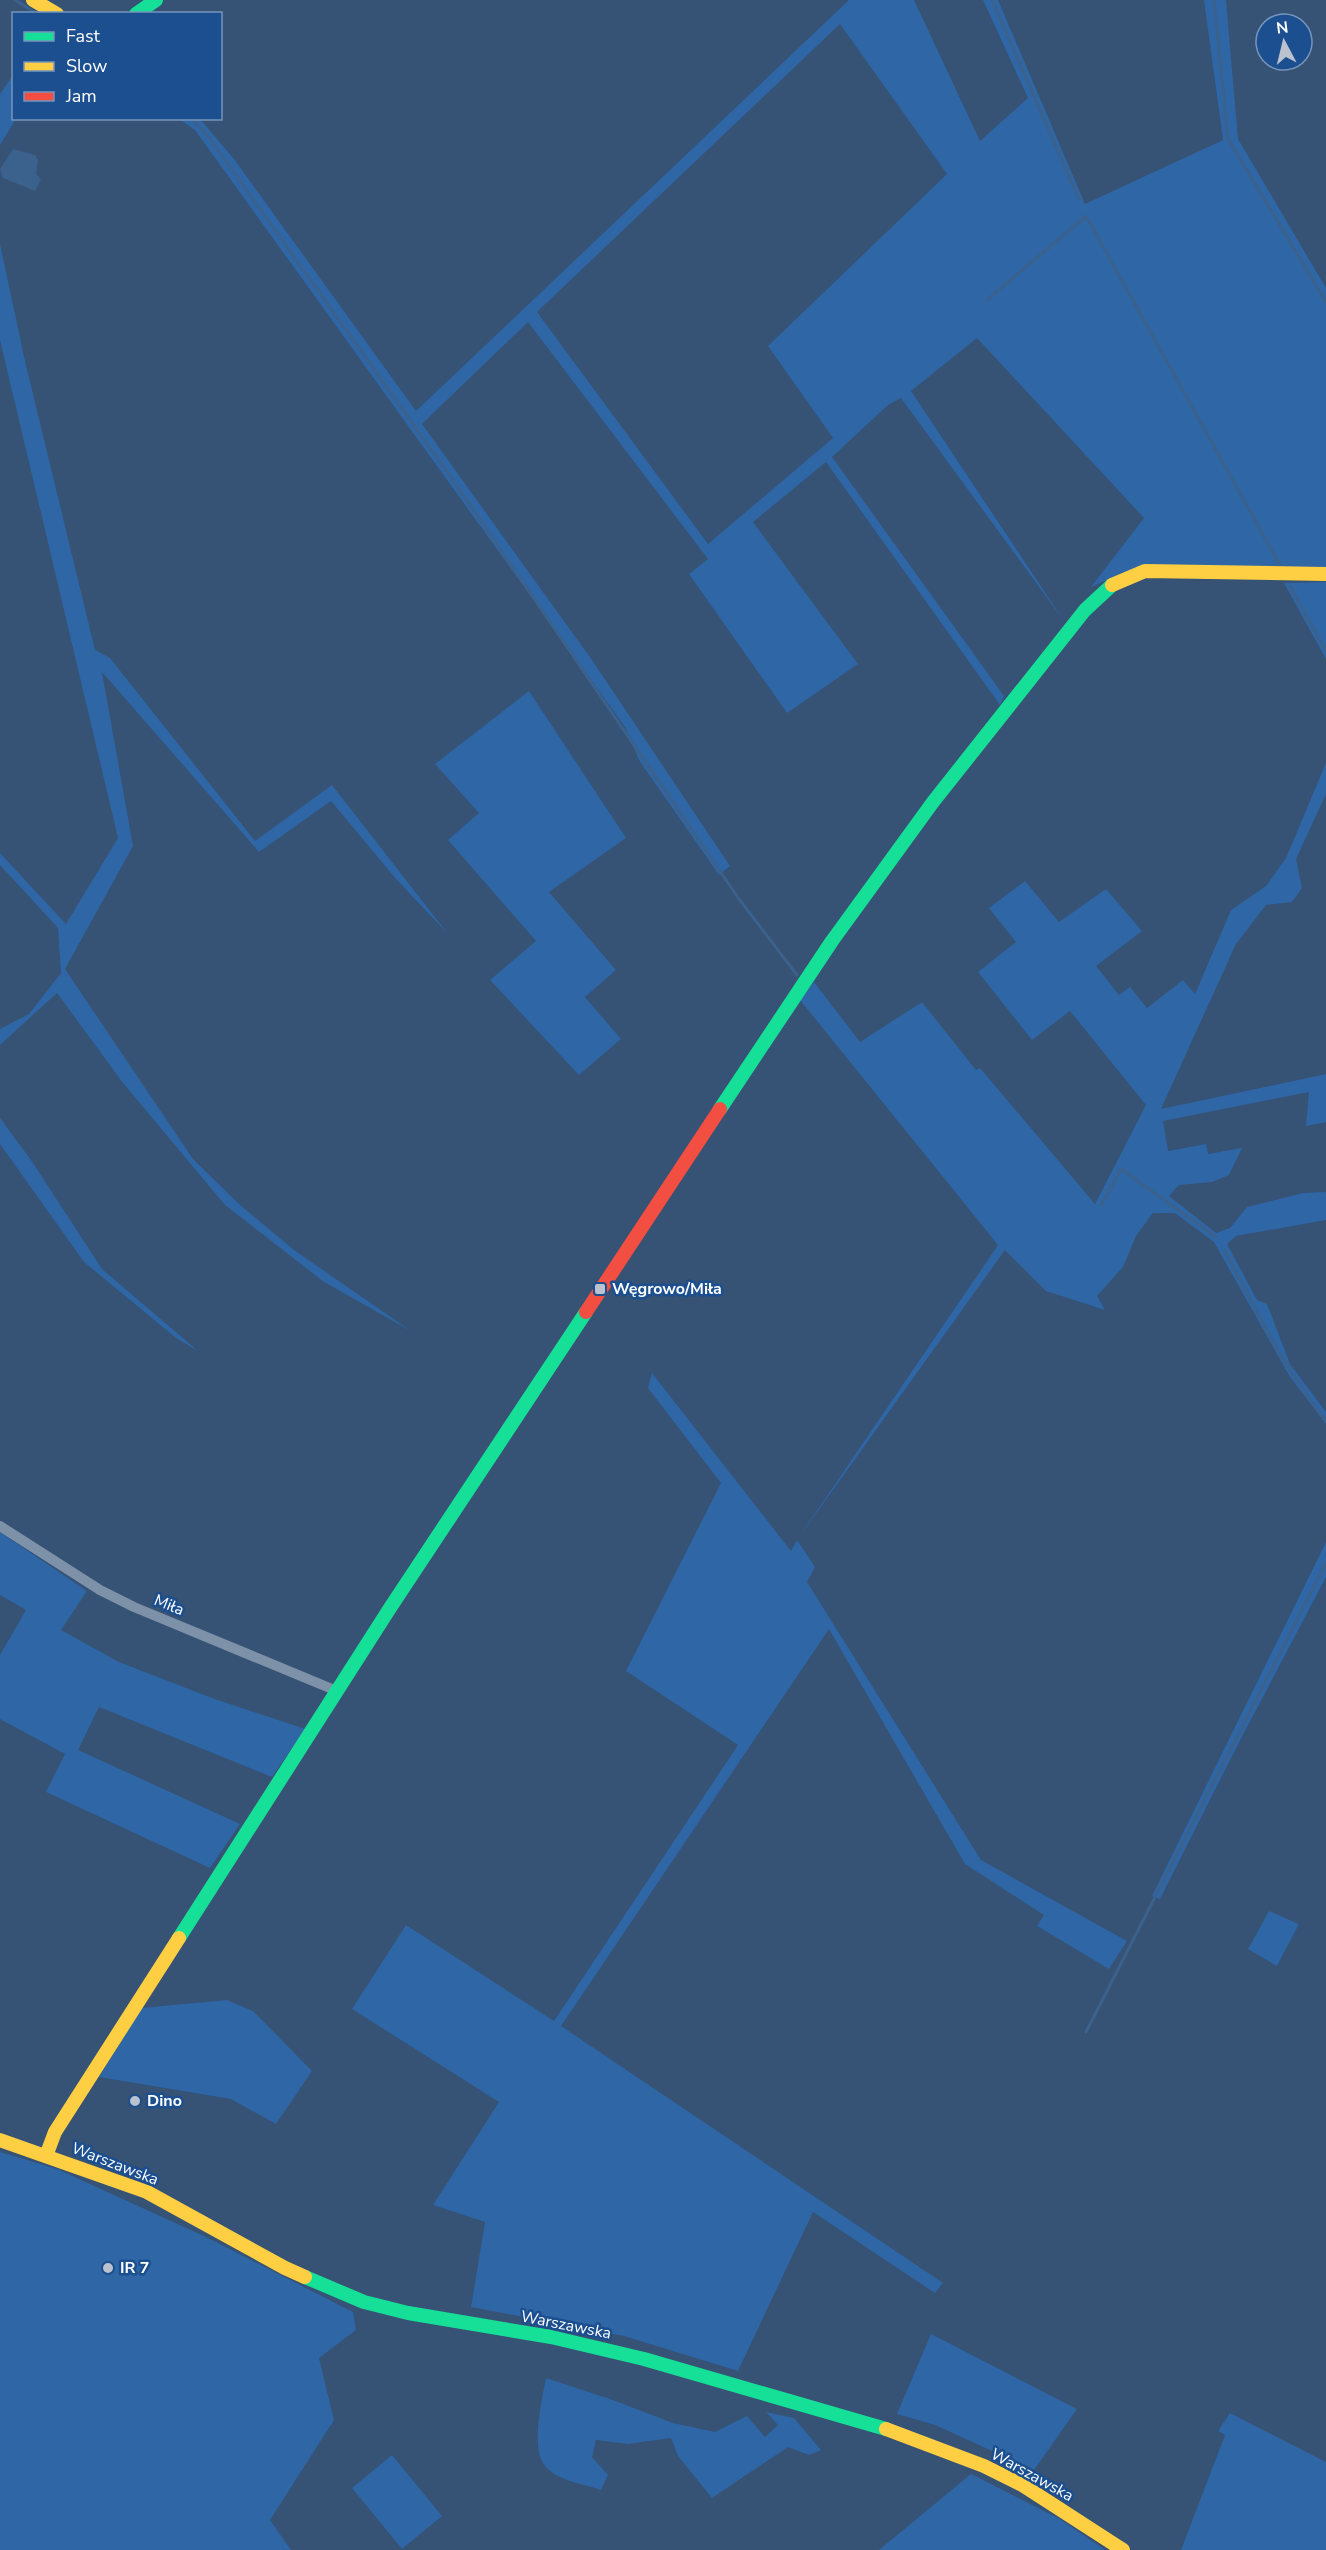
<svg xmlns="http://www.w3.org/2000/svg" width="1326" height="2550" font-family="'Nunito Sans',sans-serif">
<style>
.green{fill:#2f66a5;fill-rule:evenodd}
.water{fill:#3b618d}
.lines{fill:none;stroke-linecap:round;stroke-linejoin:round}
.stream{stroke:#3b618d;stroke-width:3}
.street{stroke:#7d92a8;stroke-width:10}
.fast{stroke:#16e098;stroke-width:14}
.slow{stroke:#ffcf43;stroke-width:14}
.jam{stroke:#f24e42;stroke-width:14}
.poi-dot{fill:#b9c2ce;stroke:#1b4f8f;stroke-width:2}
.labels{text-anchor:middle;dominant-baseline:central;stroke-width:5;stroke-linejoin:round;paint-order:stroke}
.poi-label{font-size:16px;font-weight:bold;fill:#fff;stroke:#1b4f8f;text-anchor:start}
.street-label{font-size:16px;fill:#fff;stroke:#1b4f8f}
</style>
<rect width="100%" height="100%" fill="#365274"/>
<!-- green -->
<path class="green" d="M849 0H914L980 141 1028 98 983 0H998L1085 204 1223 140 1204 0H1226L1238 139 1326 288V570L1135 568 1091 587 1144 518 977 338 911 391 1064 621 901 398 888 405 832 457 1004 696 1000 705 826 462 753 522 858 664 787 713 689 574 708 559 528 322 422 424 592 660 730 866 719 875 639 760 625 727 195 130 179 119H200L234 159 416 411ZM840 24 947 174 768 346 833 438 708 544 537 312Z
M13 75 14 118 16 119 0 145V94Z
M0 244 25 361 95 650 110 658 255 841 332 785 448 934 396 879 331 801 259 852 102 672 133 846 65 969 193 1159 239 1204 294 1250 411 1331 324 1282 225 1205 123 1083 57 993 0 1045V1029L29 1014 61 973 58 928 0 865V853L66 924 118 838 0 340Z
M1326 582V659L1284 583Z
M529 691 626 838 549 892 616 970 585 997 621 1039 579 1075 490 980 536 941 448 840 479 813 435 764Z
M1326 763V794L1296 859 1302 888 1292 902 1266 905 1236 944 1161 1109 1326 1074V1122L1306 1126 1309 1092 1163 1121 1168 1151 1206 1144 1208 1154 1242 1148 1229 1175 1212 1182 1179 1185 1169 1196 1216 1233 1230 1228 1247 1207 1303 1193 1326 1192V1220L1236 1236 1227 1244 1257 1300 1267 1304 1290 1364 1326 1412V1424L1290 1377 1214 1242 1175 1213H1153L1136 1236 1123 1267 1097 1296 1105 1310 1046 1291 1005 1250 797 1540 815 1567 807 1582 981 1860 1127 1941 1109 1969 1037 1926 1044 1915 965 1864 829 1629 561 2026 943 2283 935 2293 813 2212 738 2371 624 2336 471 2307 485 2222 433 2205 499 2102 352 2009 406 1925 554 2021 738 1745 626 1671 721 1483 648 1388 652 1373 791 1551 797 1540 998 1245 800 1000 814 982 860 1042 922 1002 976 1070 980 1068 1095 1204 1146 1105 1070 1011 1032 1040 978 972 1016 942 989 908 1025 881 1059 922 1106 889 1142 931 1096 966 1119 995 1130 987 1147 1008 1183 980 1195 994 1231 910 1266 886 1286 858Z
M0 1118 31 1160 102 1269 198 1351 176 1338 84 1262 0 1144Z
M0 1532 87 1591 61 1630 119 1662 212 1698 305 1729 272 1777 99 1707 78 1750 240 1824 210 1868 46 1792 65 1754 0 1719V1655L26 1610 0 1595Z
M1326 1542V1577L1235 1750 1160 1899 1152 1896Z
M1269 1911 1299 1924 1277 1966 1248 1949Z
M227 2000 253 2011 312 2071 276 2124 231 2099 99 2077 142 2008Z
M0 2152 57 2169 204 2236 353 2312 356 2330 319 2358 334 2420 270 2520 291 2550H0Z
M931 2334 1077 2409 1034 2470 935 2425 897 2414Z
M546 2378 613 2400 673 2423 715 2432 747 2416 765 2437 778 2425 766 2412 794 2418 821 2450 809 2455 788 2447 712 2498 678 2456 671 2438 628 2444 596 2440 592 2457 608 2475 601 2490C584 2484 557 2481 545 2466 530 2447 542 2400 546 2378Z
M1230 2413 1326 2462V2550H1181L1225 2435 1218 2431Z
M392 2455 442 2516 402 2549 352 2488Z
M971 2474 1060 2519 1105 2550H879Z"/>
<!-- water -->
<path class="water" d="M13 149 35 155 38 160 36 174 41 179 35 191 3 178 0 169Z"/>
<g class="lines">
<!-- stream -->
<path class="stream" d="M15 0 37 14
M992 0 1079 199
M1214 0 1228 139 1326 302
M191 118 210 139 455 483 739 899 797 975
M987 300 1086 216 1281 567
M1290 586 1326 651
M1101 1205 1121 1169 1216 1237
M1224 1250C1256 1308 1284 1369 1326 1420
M1086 2032 1326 1563"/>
<!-- street -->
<path class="street" d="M0 1526 100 1590 134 1607 337 1691"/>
<!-- fast -->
<path class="fast" d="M136 14 156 0
M720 1109 832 941 933 802 1085 610 1112 585
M179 1938 390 1608 586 1312
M305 2277 364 2302 408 2313 551 2337 644 2359 886 2429"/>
<!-- slow -->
<path class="slow" d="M33 0 57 14
M1112 585 1145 571 1326 574
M0 2140 147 2192 285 2268 305 2277
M46 2156 55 2132 179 1938
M886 2429 984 2466 1024 2486 1123 2550"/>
<!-- jam -->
<path class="jam" d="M586 1312 720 1109"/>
</g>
<!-- markers -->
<g class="poi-dot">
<rect x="594" y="1283" width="12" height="12" rx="3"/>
<circle cx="135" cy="2101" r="6"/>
<circle cx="108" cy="2268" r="6"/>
</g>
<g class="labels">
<!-- poi labels -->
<g class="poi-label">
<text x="612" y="1289">Węgrowo/Miła</text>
<text x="147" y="2101">Dino</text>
<text x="120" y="2268">IR 7</text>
</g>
<!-- street labels -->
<g class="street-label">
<text transform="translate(169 1605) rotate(22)">Miła</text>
<text transform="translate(115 2164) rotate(21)">Warszawska</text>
<text transform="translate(566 2325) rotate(11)">Warszawska</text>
<text transform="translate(1032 2475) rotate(29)">Warszawska</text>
</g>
</g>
<!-- legend -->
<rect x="12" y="12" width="210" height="108" fill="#1b4f8f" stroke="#7695bc" stroke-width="1.5"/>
<rect x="24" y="32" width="30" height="9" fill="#16e098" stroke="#7695bc" stroke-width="1.5"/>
<text x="66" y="42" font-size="18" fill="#ffffff">Fast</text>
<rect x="24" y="62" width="30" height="9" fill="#ffcf43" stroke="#7695bc" stroke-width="1.5"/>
<text x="66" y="72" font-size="18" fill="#ffffff">Slow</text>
<rect x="24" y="92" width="30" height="9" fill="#f24e42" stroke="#7695bc" stroke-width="1.5"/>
<text x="66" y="102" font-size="18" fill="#ffffff">Jam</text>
<!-- north arrow -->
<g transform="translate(1284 42) rotate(353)"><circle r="28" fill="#1b4f8f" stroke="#7695bc" stroke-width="1.5"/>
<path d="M0-4.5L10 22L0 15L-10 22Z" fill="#b9c2ce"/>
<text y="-9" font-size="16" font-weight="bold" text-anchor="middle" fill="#ffffff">N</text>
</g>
</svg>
